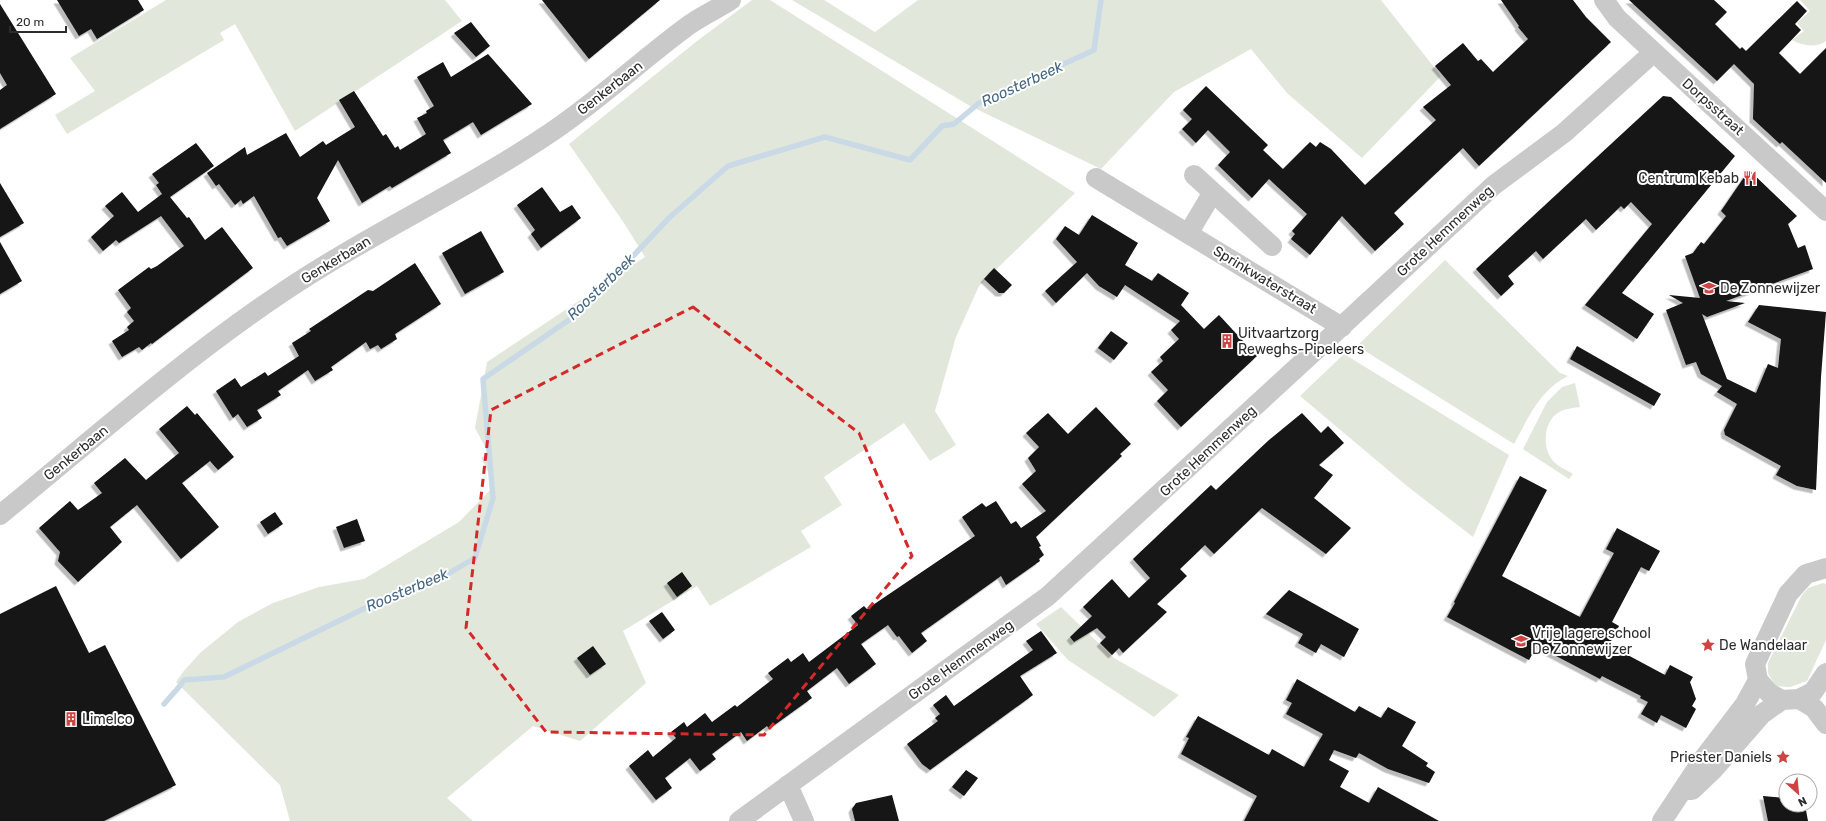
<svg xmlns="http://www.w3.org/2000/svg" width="1826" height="821" font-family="Rubik,sans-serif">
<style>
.green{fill:#e1e8db}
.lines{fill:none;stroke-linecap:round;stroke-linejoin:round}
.stream{stroke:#cad9e6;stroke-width:5.5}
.building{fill:#131313;filter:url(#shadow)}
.minor{stroke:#c9c9c9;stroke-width:20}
.marked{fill:none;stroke:#d62828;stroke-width:3;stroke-dasharray:8 5;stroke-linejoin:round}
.labels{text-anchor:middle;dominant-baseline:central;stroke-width:4;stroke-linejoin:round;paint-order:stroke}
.street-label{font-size:14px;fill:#2c2c2c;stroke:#fff}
.poi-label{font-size:14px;fill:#2c2c2c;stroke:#fff;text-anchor:start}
.water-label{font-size:15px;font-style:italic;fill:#456783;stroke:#fff}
</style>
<defs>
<filter id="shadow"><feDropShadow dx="-3.5" dy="3.5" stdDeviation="0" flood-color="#0004"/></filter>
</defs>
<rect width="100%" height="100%" fill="#fff"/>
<!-- green -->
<path class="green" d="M166 0H445L462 21 295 131 235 24 220 33 224 40 67 134 55 115 95 91 70 58Z
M752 0H770L1075 193 979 286 956 337 935 411 956 445 930 461 904 423 824 477 842 505 801 531 811 547 710 606 697 586 623 631 646 683 580 741 533 726 447 798 473 821H290L280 785 176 682 183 672 200 653 238 622 273 603 319 587 364 579 459 522 495 485 481 458 488 452 475 428 487 362 645 257 624 223 569 144 697 41Z
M792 0H824L875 32 918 0H1381L1441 76 1362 158 1287 93 1251 49 1174 92 1101 169 970 106Z
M1800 0H1826V41C1817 48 1802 46 1792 40L1804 31 1797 23 1810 11Z
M1445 260 1560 373 1568 376C1539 391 1529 417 1514 444L1357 346Z
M1344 354 1509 455 1473 537 1407 486 1300 396Z
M1575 383 1580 407C1572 408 1561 409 1554 416 1543 427 1543 451 1554 462 1559 467 1567 470 1573 474L1569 479 1523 449 1547 402 1562 387Z
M1823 583 1826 584V640L1807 681 1790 687 1775 686 1768 673V663L1802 595 1808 588Z
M1061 607 1114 658 1179 695 1154 717 1068 660 1036 624Z"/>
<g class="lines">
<!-- stream -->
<path class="stream" d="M164 704 179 687 184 680 224 677 398 592 434 582 475 558 493 498 483 379 579 313 670 217 728 166 825 137 910 160 942 126 954 124 979 103 1094 50 1101 0"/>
</g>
<!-- building -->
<path class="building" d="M57 0H138L144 10 97 39 91 29 79 36Z
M542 0H660L589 59Z
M1501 0H1573L1586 17 1611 42 1479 166 1463 148 1394 213 1404 224 1375 251 1342 216 1310 255 1291 239 1295 234 1292 231 1307 214 1269 179 1252 198 1218 165 1230 152 1208 130 1196 143 1182 129 1192 119 1183 110 1206 86 1268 145 1263 150 1283 169 1310 142 1316 147 1320 142 1331 149 1365 185 1436 120 1423 107 1451 85 1435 66 1463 43 1478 61 1481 59 1493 72 1528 39 1518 27 1519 26Z
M1629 0H1714L1727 12 1715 24 1740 49 1742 47 1746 51 1797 1 1807 11 1795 24 1801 30 1779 53 1800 74 1826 48V183L1782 142 1780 144 1753 119 1754 84 1734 64 1717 81Z
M0 4 56 94 0 129V90L7 85 0 73Z
M471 22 490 46 476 57 454 33Z
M488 54 532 104 481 135 473 122 443 140 451 153 392 188 390 186 362 203 338 160 317 198 330 221 287 246 281 237 278 238 254 196 243 204 241 200 235 205 219 184 216 186 207 173 245 147 247 155 286 133 300 157 323 141 326 145 355 127 339 100 354 91 383 136 386 134 395 148 398 146 400 150 426 134 417 118 427 113 426 111 434 106 417 77 443 62 451 77Z
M1663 96 1671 97 1735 156 1622 293 1654 314 1637 339 1585 305 1652 224 1631 202 1624 209 1621 206 1596 230 1586 219 1543 259 1536 251 1508 276 1514 284 1501 296 1476 269Z
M196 143 214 166 170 197 187 218 189 217 205 240 222 227 253 268 152 344 151 343 142 350 139 347 122 357 112 341 129 330 127 327 134 321 127 312 131 308 118 290 149 267 151 269 157 266 184 246 161 216 119 243 116 240 103 251 91 237 114 216 105 206 122 192 138 212 162 194 156 185 159 183 152 174Z
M1749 170 1797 216 1788 224 1798 248 1805 245 1813 269 1726 301 1745 303 1707 317 1702 314 1727 379 1756 393 1768 364 1778 368 1781 339 1748 322 1759 305 1826 312 1821 377 1816 490 1797 486 1776 475 1781 466 1725 435 1724 430 1737 404 1717 392 1722 386 1701 374 1696 362 1686 365 1666 310 1683 303 1669 295 1700 298 1685 256 1693 253 1701 242 1704 244 1726 216 1721 211Z
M0 183 24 223 0 237Z
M542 187 560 212 572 205 581 218 541 248 531 234 535 230 517 205Z
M1092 215 1138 243 1125 265 1152 281 1158 273 1189 293 1181 305 1204 329 1219 315 1257 356 1181 427 1157 401 1168 390 1151 372 1163 361 1160 357 1179 339 1171 330 1180 321 1125 285 1117 297 1099 286 1087 273 1056 303 1045 291 1077 262 1056 239 1065 226 1079 235Z
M481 231 504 272 465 294 442 253Z
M0 242 22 281 0 294Z
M415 263 441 304 395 334 397 339 381 349 378 345 370 349 366 342 331 367 333 370 315 381 308 370 278 391 281 395 257 410 262 418 247 427 238 414 233 418 216 391 235 378 241 387 265 372 268 376 299 356 292 343 311 331 309 329 368 290 373 291Z
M994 268 1012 285 1004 293H999L984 279Z
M1111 331 1128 343 1114 360 1098 348Z
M1577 346 1661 394 1654 406 1570 359Z
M187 406 195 415 197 413 234 457 218 470 210 461 182 483 219 527 181 559 137 505 110 527 122 542 78 582 58 561 60 552 39 528 70 501 78 510 102 493 94 483 125 458 146 480 179 453 159 429Z
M1096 407 1131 444 1120 454 1122 456 1036 537 1041 546 1039 547 1044 555 1039 559 1040 561 1006 585 1001 576 959 606 921 633 927 641 912 653 899 636 897 637 888 625 861 644 876 664 849 684 837 668 807 691 812 698 769 729 767 726 747 741 741 732 712 754 716 759 700 771 690 758 665 778 672 788 656 800 629 766 648 750 653 757 676 738 671 732 684 722 687 727 705 713 712 722 735 705 737 707 773 679 768 673 788 658 791 662 803 653 809 662 858 625 851 616 864 606 867 609 975 536 962 517 982 503 986 507 996 501 1011 524 1016 521 1021 528 1046 511 1022 484 1036 471 1028 458 1039 447 1026 433 1048 413 1068 434Z
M1302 413 1321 433 1328 426 1344 443 1319 465 1333 475 1314 498 1351 528 1326 554 1262 508 1214 554 1205 545 1180 569 1187 576 1157 604 1167 612 1123 653 1119 648 1112 655 1100 643 1106 637 1097 628 1074 642 1070 637 1092 616 1083 607 1112 579 1129 598 1150 578 1133 559 1211 485 1216 490 1269 440Z
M1520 476 1547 490 1502 576 1580 617 1614 553 1606 549 1617 528 1660 551 1649 571 1641 567 1612 622 1619 626 1609 645 1665 675 1670 665 1693 677 1690 682 1696 699 1692 706 1696 709 1686 728 1661 715 1657 723 1641 714 1648 702 1640 698 1641 696 1602 676 1600 679 1537 646 1529 660 1447 617 1455 603 1454 602Z
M275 512 283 524 268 534 260 522Z
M357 519 365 541 344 548 336 527Z
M682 572 692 586 677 597 667 583Z
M56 586 89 653 105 645 176 785 104 821H0V614Z
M1289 590 1359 629 1344 657 1321 644 1316 653 1298 643 1303 634 1266 614Z
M662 612 675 630 663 639 649 621Z
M1041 631 1057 653 1020 676 1033 695 930 770 922 764 907 744 938 721 935 718 940 714 933 705 946 695 954 706 1033 650 1026 641Z
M593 646 606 664 590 675 577 658Z
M1297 679 1355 712 1359 706 1381 718 1388 707 1416 722 1402 746 1428 763 1426 766 1435 772 1429 783 1388 769 1359 753 1356 758 1334 750 1329 760 1349 771 1340 787 1369 803 1378 787 1439 821H1244L1257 796 1181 754 1189 738 1186 737 1198 716 1269 755 1272 749 1304 767 1323 734 1286 714 1292 703 1286 700Z
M966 770 978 778 964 796 952 787Z
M892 795 899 821H855L852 809 856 803Z
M1763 796 1786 798V805H1805L1808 821H1768Z"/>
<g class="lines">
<!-- minor -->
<path class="minor" d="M1604 0 1617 18 1826 211
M1194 175 1272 246
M1096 178 1342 327
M1188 234 1213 192
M0 515C93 439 183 359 283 292 369 234 464 191 550 133 598 101 639 62 685 28 699 17 716 10 731 0
M1826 568 1806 574 1788 594 1755 664 1758 680 1769 693 1782 700 1799 699 1813 692 1826 673
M1799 699 1814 708 1826 724
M788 785 804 821
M1692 790 1714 769 1762 714 1782 700
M739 821 1048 596 1329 338 1494 185 1564 133 1654 52
M1662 821 1703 759 1745 704 1758 680"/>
</g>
<!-- marked area -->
<path class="marked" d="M693 307 859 433 912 556 764 735 546 732 466 628 491 410Z"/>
<!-- icons -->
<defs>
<symbol id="restaurant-bare" viewBox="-9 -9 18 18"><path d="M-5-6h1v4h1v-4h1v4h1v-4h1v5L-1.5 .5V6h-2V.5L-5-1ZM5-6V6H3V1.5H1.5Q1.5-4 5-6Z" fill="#ce4344" stroke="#fff" stroke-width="2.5" paint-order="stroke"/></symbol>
<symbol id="school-bare" viewBox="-9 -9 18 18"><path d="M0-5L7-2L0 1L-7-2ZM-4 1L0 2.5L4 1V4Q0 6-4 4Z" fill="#ce4344" stroke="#fff" stroke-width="2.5" paint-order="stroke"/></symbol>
<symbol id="building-bare" viewBox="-9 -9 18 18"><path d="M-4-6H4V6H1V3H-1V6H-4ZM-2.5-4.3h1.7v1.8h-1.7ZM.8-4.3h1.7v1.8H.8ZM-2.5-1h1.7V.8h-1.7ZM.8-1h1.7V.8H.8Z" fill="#ce4344" stroke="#fff" stroke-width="2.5" paint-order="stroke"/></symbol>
<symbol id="sight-bare" viewBox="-9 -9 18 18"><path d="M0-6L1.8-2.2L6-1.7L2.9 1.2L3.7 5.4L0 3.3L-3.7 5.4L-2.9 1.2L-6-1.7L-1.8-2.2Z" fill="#ce4344" stroke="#fff" stroke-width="2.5" paint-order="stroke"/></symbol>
</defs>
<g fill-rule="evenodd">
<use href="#restaurant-bare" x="1740" y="168" width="20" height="20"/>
<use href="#school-bare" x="1699" y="278" width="20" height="20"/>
<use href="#building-bare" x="1217" y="331" width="20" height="20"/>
<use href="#school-bare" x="1511" y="631" width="20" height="20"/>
<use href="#sight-bare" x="1698" y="635" width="20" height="20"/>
<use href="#building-bare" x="61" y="709" width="20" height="20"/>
<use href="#sight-bare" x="1773" y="747" width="20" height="20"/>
</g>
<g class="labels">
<!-- street labels -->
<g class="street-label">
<text transform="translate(610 88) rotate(-38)">Genkerbaan</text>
<text transform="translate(1713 107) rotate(42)">Dorpsstraat</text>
<text transform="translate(1445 231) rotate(-43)">Grote Hemmenweg</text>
<text transform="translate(336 260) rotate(-31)">Genkerbaan</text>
<text transform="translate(1265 280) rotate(31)">Sprinkwaterstraat</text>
<text transform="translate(1208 451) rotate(-43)">Grote Hemmenweg</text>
<text transform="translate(76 453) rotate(-39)">Genkerbaan</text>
<text transform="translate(961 660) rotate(-36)">Grote Hemmenweg</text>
</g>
<!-- poi labels -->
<g class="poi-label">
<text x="1739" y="178" text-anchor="end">Centrum Kebab</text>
<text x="1720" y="288">De Zonnewijzer</text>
<text x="1238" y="333">Uitvaartzorg<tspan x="1238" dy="16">Reweghs-Pipeleers</tspan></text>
<text x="1532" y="633">Vrije lagere school<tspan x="1532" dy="16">De Zonnewijzer</tspan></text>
<text x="1719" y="645">De Wandelaar</text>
<text x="82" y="719">Limelco</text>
<text x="1772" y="757" text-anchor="end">Priester Daniels</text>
</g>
<!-- water labels -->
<g class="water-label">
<text transform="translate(1022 84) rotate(-25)">Roosterbeek</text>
<text transform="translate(601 287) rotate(-44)">Roosterbeek</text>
<text transform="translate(407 590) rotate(-23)">Roosterbeek</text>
</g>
</g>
<!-- north arrow -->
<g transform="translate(1798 793) rotate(153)"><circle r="19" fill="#ffffff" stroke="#ababab"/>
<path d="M0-3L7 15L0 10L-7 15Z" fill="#ce4344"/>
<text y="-6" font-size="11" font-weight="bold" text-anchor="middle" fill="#2c2c2c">N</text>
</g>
<!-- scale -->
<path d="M10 26v6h56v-6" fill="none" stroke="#2c2c2c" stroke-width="2"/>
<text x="16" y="26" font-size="12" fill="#2c2c2c" stroke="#ffffff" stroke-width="3" paint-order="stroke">20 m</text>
</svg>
